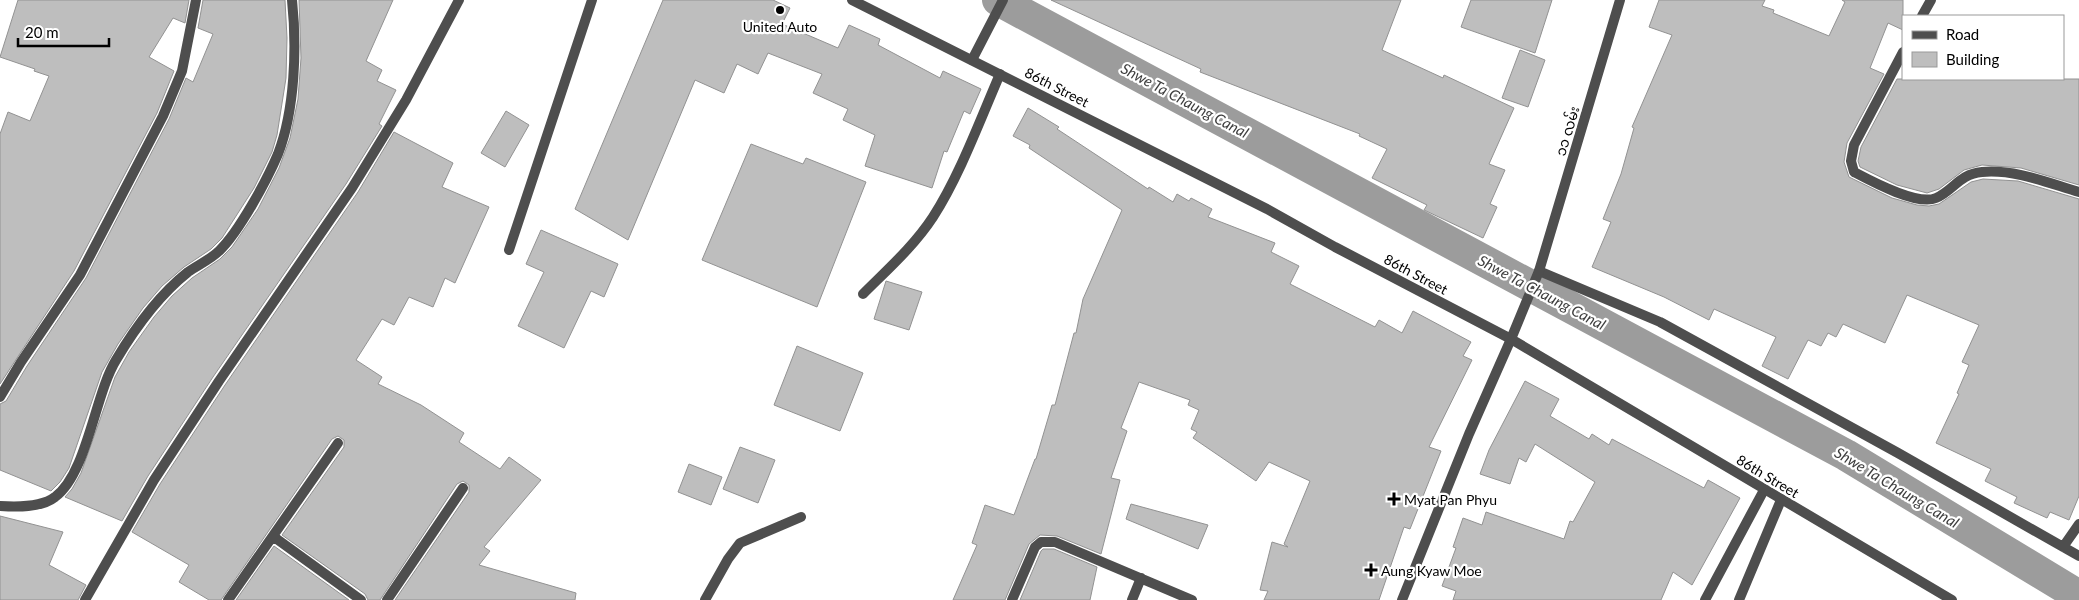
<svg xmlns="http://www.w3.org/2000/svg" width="2079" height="600" font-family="Lato,'Noto Sans Myanmar',sans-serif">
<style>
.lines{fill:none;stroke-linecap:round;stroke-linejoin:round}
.canal{stroke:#9c9c9c;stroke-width:32}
.building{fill:#bebebe;stroke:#929292}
.service{stroke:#4e4e4e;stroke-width:10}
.minor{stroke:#4e4e4e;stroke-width:10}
.tertiary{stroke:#4e4e4e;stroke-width:10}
.poi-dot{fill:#000;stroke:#fff;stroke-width:2}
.labels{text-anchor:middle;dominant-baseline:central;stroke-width:4.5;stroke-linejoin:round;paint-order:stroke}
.poi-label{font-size:14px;fill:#000;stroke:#fff;text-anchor:start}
.street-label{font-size:14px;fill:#000;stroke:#fff}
.water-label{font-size:15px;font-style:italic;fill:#3d3d3d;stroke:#fff}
</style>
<rect width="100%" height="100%" fill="#fff"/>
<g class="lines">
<!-- canal -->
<path class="canal" d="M998 0 1846 455 2079 596"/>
</g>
<!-- building -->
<path class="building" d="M18 0H189L185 23 173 18 149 57 174 71 157 113 74 271 0 384V134L8 112 30 121 49 76 34 71 35 69 0 57Z
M203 0H285L287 38 286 78 277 135 272 152 254 188 222 238 211 249 184 267 162 286 143 308 118 344 102 372 69 468 60 482 51 491 0 470V404L6 401 27 366 86 278 169 119 186 78 193 82 213 34 198 28Z
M299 0H393L366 61 382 70 377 81 396 90 379 124 382 126 346 184 213 377 148 476 122 521 65 497 72 489 81 473 115 377 129 352 154 317 172 296 192 278 220 259 232 247 258 209 279 168 290 138 298 99 301 58Z
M663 0H773L790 8 782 24 838 48 849 25 880 39 878 45 940 78 943 71 981 89 970 114 964 111 947 152 944 151 932 188 865 166 875 135 843 120 848 109 813 93 822 74 768 53 758 74 737 64 724 93 695 80 628 240 575 209Z
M1051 0H1401L1382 50 1443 78 1444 75 1514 108 1489 164 1505 170 1490 204 1497 207 1483 238 1424 210 1427 205 1372 178 1387 149 1359 136 1360 134 1200 72 1201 69Z
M1471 0H1552L1535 53 1461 27Z
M1659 0H1765L1762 6 1774 10 1773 13 1829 36 1845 2 1842 0H1903V30L1888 23 1870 68 1884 74 1847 143 1844 162 1849 177 1892 198 1917 205 1929 206 1939 204 1971 182 1983 179 2018 181 2079 199V496L2069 520 2050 512 2047 518 2014 503 2017 497 1985 481 1991 469 1936 443 1959 394 1957 393 1969 365 1962 362 1979 325 1907 295 1885 343 1843 324 1836 337 1828 333 1821 346 1808 340 1788 379 1762 366 1776 337 1714 309 1709 320 1664 297 1592 267 1611 222 1603 219 1621 174 1634 128 1632 127 1672 35 1649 27Z
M1520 50 1545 60 1528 107 1502 98Z
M1897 79H2079V185L2021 168 1982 165 1964 170 1939 189 1927 193 1897 185 1860 167 1858 161 1861 147Z
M1028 108 1059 127 1057 129 1148 189 1149 187 1173 202 1177 194 1189 201 1191 198 1212 209 1208 217 1275 243 1271 252 1299 266 1290 284 1375 327 1379 320 1402 333 1413 311 1471 342 1463 356 1472 360 1429 447 1441 451 1410 529 1404 527 1379 600H1264L1268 591 1260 590 1272 542 1288 547 1284 544 1310 481 1269 462 1256 481 1193 438 1197 432 1191 429 1199 410 1188 405 1190 400 1139 382 1121 428 1127 431 1111 478 1120 480 1101 554 1057 536 1040 535 1029 544 1005 600H953L977 545 972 543 985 505 1014 515 1035 459H1036L1052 405H1055L1074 333H1076L1083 299 1122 210 1029 148 1030 145 1013 136Z
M506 111 529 125 505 167 481 153Z
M394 132 453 163 442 187 489 207 455 283 445 278 433 307 409 297 394 325 382 319 356 360 382 377 378 384 421 405 464 433 459 442 500 469 509 457 541 480 484 547 490 551 479 565 576 593 575 600H395L469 492V485L463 481 457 484 380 600H368L365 594 282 535 344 447V440L338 436 332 439 221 600H209L179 582 189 565 132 532 160 484 225 385 358 192Z
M751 144 803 164 806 158 866 182 817 307 702 260Z
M541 230 618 264 604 297 591 291 564 348 518 326 544 272 526 264Z
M886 281 922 292 909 330 874 319Z
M797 346 863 373 840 431 774 405Z
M1525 381 1559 399 1550 416 1589 439 1592 434 1609 445 1612 439 1704 488 1708 480 1740 498 1692 585 1673 572 1661 600H1453L1456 591 1442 586 1456 548 1453 547 1463 518 1482 525 1486 512 1564 539 1570 521 1573 522 1595 482 1535 444 1526 462 1519 458 1510 484 1480 474 1489 450Z
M740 447 775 460 758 503 723 489Z
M689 464 722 477 711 505 678 492Z
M1131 504 1208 525 1198 549 1126 519Z
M0 516 63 532 49 565 86 585 78 600H0Z
M274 546 349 600H236Z
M1043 549H1054L1097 567 1090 600H1020L1041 551Z"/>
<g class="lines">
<!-- service -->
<path class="service" d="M509 250 592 0
M863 294C888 269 914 246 933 217 960 175 980 120 1000 74"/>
<!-- minor -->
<path class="minor" d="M1922 16 1931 0
M1903 52 1854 145 1851 161 1854 172C1871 181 1917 206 1936 198 1954 190 1959 174 1982 172 2015 169 2048 183 2079 192
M972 60 1003 0
M1539 271 1660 322 1898 453 2079 556
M0 397 21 362 80 275 163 116 182 71 196 0
M0 506C16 507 41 508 55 497 87 474 95 394 116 360 135 328 159 295 188 272 198 265 211 259 219 251 239 232 267 180 278 154 295 110 297 47 292 0
M274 537 361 600
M2063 547 2079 524
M85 600 154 480 219 381 352 188 406 100 459 0
M228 600 338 443
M387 600 463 488
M705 600 728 559 740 543 801 517
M1012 600 1035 547 1041 542H1055L1192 600
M1132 600 1141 578
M1402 600 1469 434 1511 339
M1705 600 1764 490
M1739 600 1781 500"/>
<!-- tertiary -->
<path class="tertiary" d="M852 0 1267 209 1335 247 1511 339 1952 600
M1511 339 1539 271 1620 0"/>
</g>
<!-- markers -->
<g class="poi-dot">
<circle cx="780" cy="10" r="5"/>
<path d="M1391.5 491.5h5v5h5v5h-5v5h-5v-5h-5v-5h5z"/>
<path d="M1368.5 562.5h5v5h5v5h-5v5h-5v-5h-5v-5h5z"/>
</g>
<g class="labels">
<!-- poi labels -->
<g class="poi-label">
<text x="780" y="26" text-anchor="middle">United Auto</text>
<text x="1404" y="499">Myat Pan Phyu</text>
<text x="1381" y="570">Aung Kyaw Moe</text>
</g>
<!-- street labels -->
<g class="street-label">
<text transform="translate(1057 87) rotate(27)">86th Street</text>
<text transform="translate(1567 131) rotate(-73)">၁၁ လမ်း</text>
<text transform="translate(1416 274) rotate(28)">86th Street</text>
<text transform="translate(1768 476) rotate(31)">86th Street</text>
</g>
<!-- water labels -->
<g class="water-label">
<text transform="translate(1185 100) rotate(28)">Shwe Ta Chaung Canal</text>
<text transform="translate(1542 292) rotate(28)">Shwe Ta Chaung Canal</text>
<text transform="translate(1897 487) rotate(31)">Shwe Ta Chaung Canal</text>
</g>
</g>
<!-- legend -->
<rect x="1902" y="15" width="162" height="65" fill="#ffffff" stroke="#999999"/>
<rect x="1912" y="31" width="25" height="8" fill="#4e4e4e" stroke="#999999"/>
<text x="1946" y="40" font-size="15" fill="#000000">Road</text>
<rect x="1912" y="52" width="25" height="15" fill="#bebebe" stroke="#999999"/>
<text x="1946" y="65" font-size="15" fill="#000000">Building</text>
<!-- scale -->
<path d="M18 38v8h91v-8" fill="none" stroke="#000000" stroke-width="2.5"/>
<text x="25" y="38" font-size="15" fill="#000000" stroke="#ffffff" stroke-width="4" paint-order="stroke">20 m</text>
</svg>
